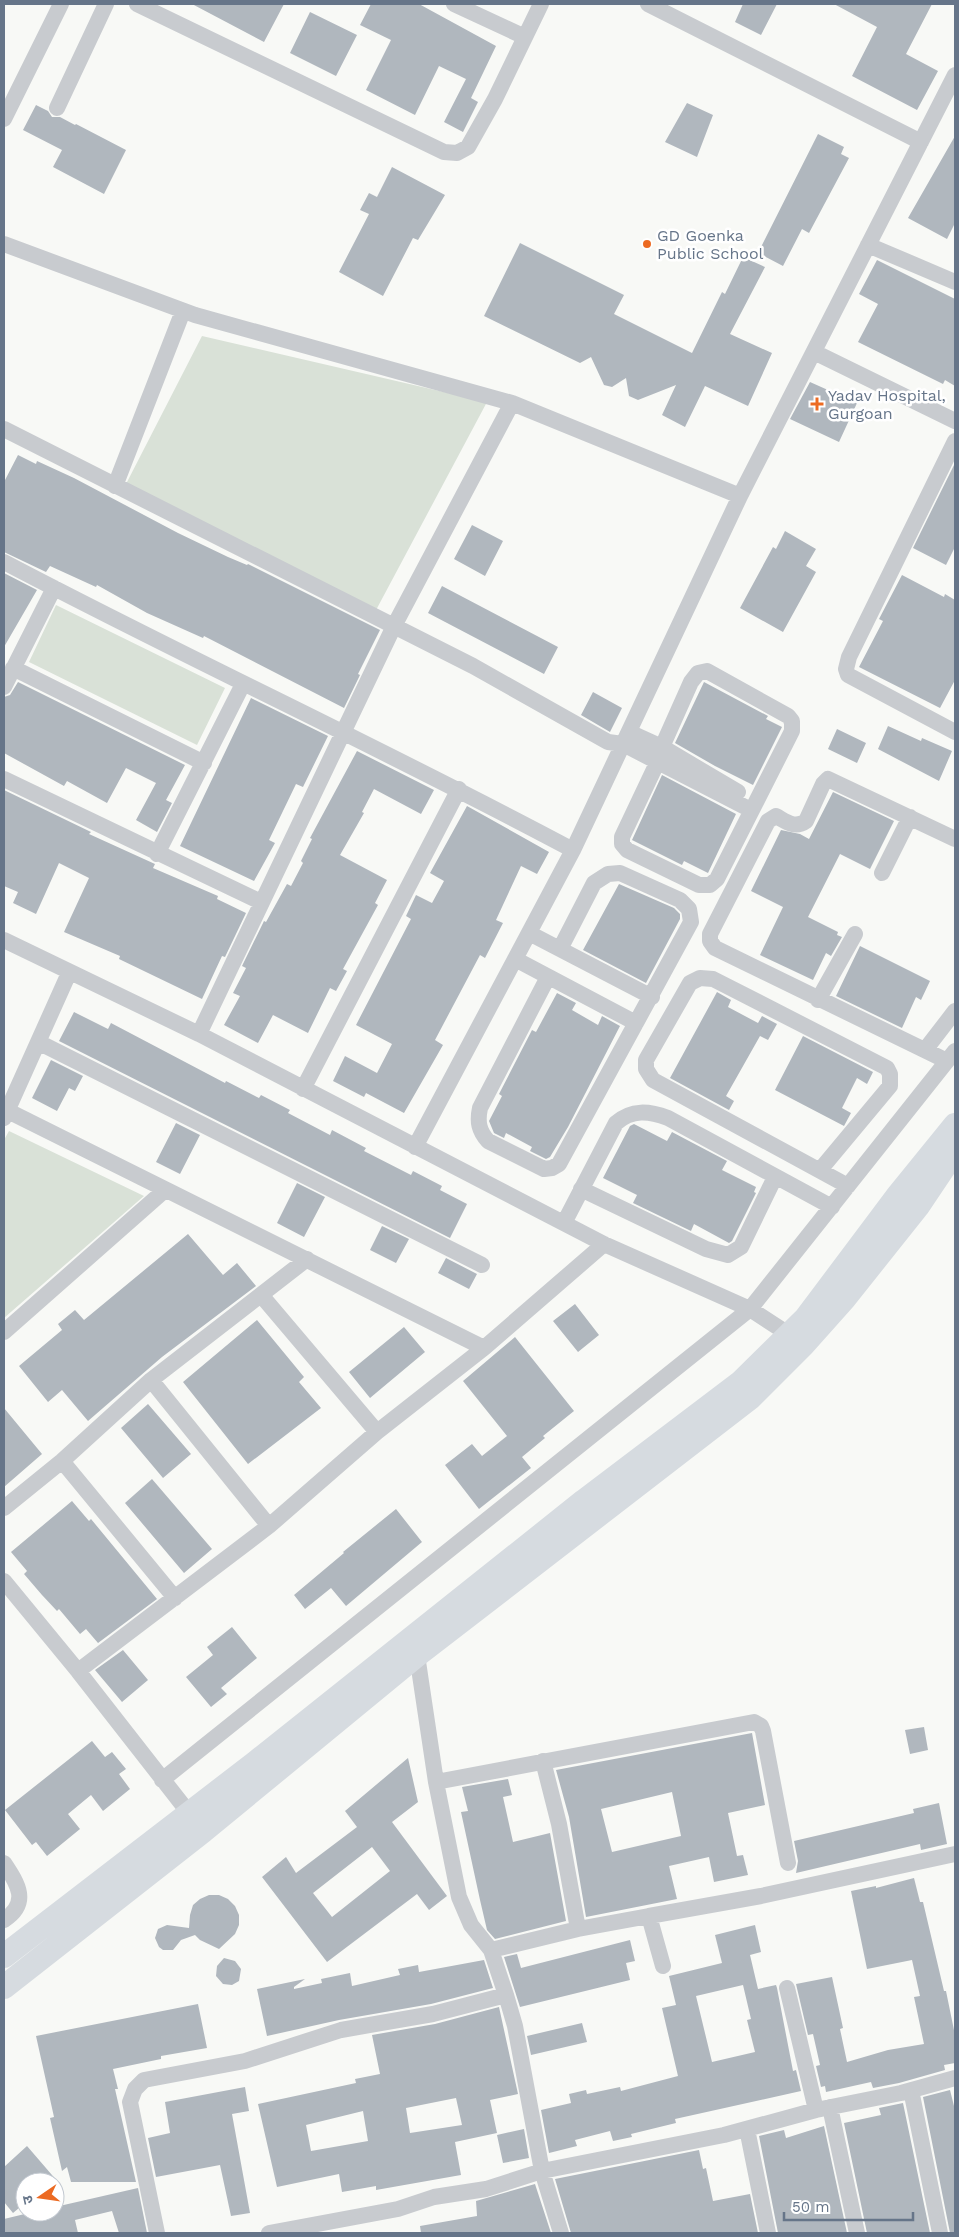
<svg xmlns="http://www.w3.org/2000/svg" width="959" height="2237" font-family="'Work Sans','Noto Sans Devanagari',sans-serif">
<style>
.green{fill:#d9e1d7}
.building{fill:#b0b7be;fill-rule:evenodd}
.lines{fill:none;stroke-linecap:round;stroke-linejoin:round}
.minor{stroke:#c8cbcf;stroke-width:16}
.highway{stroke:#d6dbe0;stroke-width:24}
.poi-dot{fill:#ec6a22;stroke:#fff;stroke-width:2}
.labels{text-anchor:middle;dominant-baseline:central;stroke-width:5;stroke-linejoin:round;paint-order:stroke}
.poi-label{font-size:16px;fill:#667589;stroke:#fff;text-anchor:start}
</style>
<rect width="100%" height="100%" fill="#f8f9f6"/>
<!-- green -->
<path class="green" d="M202 336 487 402 375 612 126 484Z
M56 605 225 688 197 745 29 662Z
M9 1131 144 1196 4 1318V1140Z"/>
<!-- building -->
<path class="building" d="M192 4H284L264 42Z
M371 4H419L496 46 471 98 478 102 463 132 444 122 466 79 439 66 415 115 366 90 391 40 360 25Z
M743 4H777L761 35 735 22Z
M834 4H932L906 54 938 71 917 110 852 76 877 27Z
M310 12 357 35 336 76 290 53Z
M687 103 713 115 697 157 665 142Z
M36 105 48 111 52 117H60L75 125 76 124 126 150 104 194 53 167 62 150 23 130Z
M818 134 844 147 841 154 849 158 809 233 802 229 783 266 758 253Z
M955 136V223L947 239 908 218Z
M392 167 445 195 418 240 413 238 383 296 339 272 369 214 360 210 369 193 377 197Z
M520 243 624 295 614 314 692 353 722 292 725 294 743 257 765 267 730 334 772 353 748 406 705 386 685 427 662 415 676 385 638 400 629 396 626 378 612 387 604 385 591 357 580 363 484 316Z
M877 260 955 299V386L945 380 943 384 858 342 878 304 859 294Z
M810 382 857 403 839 442 790 419Z
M18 455 36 464 37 461 74 478 178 533 228 557 247 565 248 564 380 630 358 674 360 675 344 708 204 636 203 638 147 613 97 585 96 587 50 566 46 572 4 552V482Z
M955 463V547L946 565 913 548Z
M472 525 503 541 485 576 454 559Z
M785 531 816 549 806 566 816 572 783 632 740 608 773 547 776 549Z
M4 573 37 590 4 647Z
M902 575 944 597 945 594 955 600V680L940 708 859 667 883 621 879 619Z
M442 586 558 647 544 674 428 613Z
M18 682 185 765 166 800 172 803 157 832 136 820 156 783 126 768 107 803 67 781 64 786 4 753V697L10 695Z
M704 682 768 716 766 719 782 727 753 785 715 766 675 743Z
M593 692 622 708 610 732 581 715Z
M251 698 328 736 303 787 296 784 269 840 275 843 254 881 180 846Z
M888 726 921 741 922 738 952 751 939 781 878 749Z
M837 729 866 743 857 763 828 749Z
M357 751 434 790 421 814 374 789 362 812 364 813 340 855 387 880 375 903 378 905 343 969 347 971 336 991 330 988 308 1033 273 1015 258 1043 224 1025 240 996 233 993 246 968 242 966 264 921 266 922 287 884 291 886 303 863 301 861 312 839 310 838Z
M662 775 736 814 708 873 684 861 682 865 632 840Z
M4 790 91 832 89 834 155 864 153 868 218 896 217 899 246 913 225 957 222 956 202 999 119 959 120 956 64 932 89 878 59 863 36 914 13 903 18 892 4 886Z
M833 792 894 821 870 869 840 854 808 917 838 932 837 935 842 937 831 956 826 953 813 980 760 955 783 907 751 891 781 830 800 834 809 839Z
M467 806 549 852 537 874 521 866 496 920 503 923 485 958 480 955 435 1040 443 1045 404 1113 366 1093 364 1097 333 1081 345 1056 377 1073 392 1044 356 1025 411 919 406 916 416 895 432 903 444 881 430 873Z
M619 884 674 908 680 914V919L646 983 583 950Z
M860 946 930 981 921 1000 916 997 902 1028 836 996Z
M717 992 731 1000 728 1007 758 1023 762 1016 777 1024 768 1040 760 1036 734 1082 726 1096 734 1101 729 1110 670 1078Z
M557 993 576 1003 572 1010 598 1025 602 1016 620 1026 568 1127 550 1157 546 1159 530 1151 532 1147 506 1133 504 1138 494 1133 489 1121 502 1096 499 1094 532 1030 536 1032Z
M74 1012 108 1029 111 1023 225 1083 226 1081 259 1098 261 1095 290 1110 288 1113 330 1135 332 1130 366 1148 364 1151 411 1175 413 1171 442 1186 440 1190 467 1204 450 1238 59 1041Z
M803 1036 873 1072 867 1084 857 1078 842 1108 851 1113 844 1126 775 1090Z
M51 1060 83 1076 75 1091 69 1088 57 1111 32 1098Z
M176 1123 200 1135 180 1174 156 1162Z
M634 1124 667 1141 672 1132 727 1161 722 1170 756 1187 754 1192 756 1193 732 1241 729 1243 694 1224 691 1231 633 1203 637 1195 603 1178 630 1126Z
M297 1183 325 1197 304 1237 277 1223Z
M382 1226 409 1239 396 1263 370 1250Z
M188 1234 223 1275 237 1263 256 1286 162 1357 88 1421 62 1390 48 1402 19 1366 62 1330 58 1324 75 1310 84 1320Z
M446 1258 477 1274 469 1289 438 1273Z
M575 1304 599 1335 578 1352 553 1321Z
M257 1320 304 1377 299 1382 321 1408 248 1464 183 1382Z
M404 1327 425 1352 370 1398 349 1372Z
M515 1337 574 1411 543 1436 545 1438 522 1457 531 1468 479 1509 445 1465 472 1444 482 1456 507 1436 463 1381Z
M148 1404 191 1454 163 1478 121 1428Z
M4 1408 42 1454 4 1487Z
M152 1479 212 1549 184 1573 125 1503Z
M72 1501 89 1521 91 1519 157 1599 98 1643 86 1629 80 1634 59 1609 57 1611 42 1595 24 1574 27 1571 11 1552Z
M396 1509 422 1542 346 1606 331 1588 305 1609 294 1595 344 1553 343 1552Z
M232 1627 257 1658 221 1688 227 1694 211 1707 186 1677 213 1655 207 1647Z
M123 1650 148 1680 122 1702 95 1670Z
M924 1727 928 1750 910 1754 905 1730Z
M752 1733 765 1805 728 1813 737 1856 743 1855 748 1875 714 1882 709 1857 669 1866 677 1899 586 1917 569 1817 556 1770ZM672 1792 681 1836 612 1852 601 1809Z
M92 1741 105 1757 112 1752 126 1769 119 1774 130 1789 103 1811 91 1795 68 1814 80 1829 47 1856 36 1842 32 1845 5 1810Z
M408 1758 418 1802 392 1822 447 1896 429 1910 417 1894 327 1962 262 1877 286 1857 296 1873 357 1827 345 1811ZM372 1847 390 1871 332 1917 313 1893Z
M508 1779 512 1795 503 1797 513 1842 550 1833 566 1921 495 1939 487 1930 480 1900 461 1812 468 1811 462 1787Z
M939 1803 947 1844 921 1850 920 1844 796 1873 798 1861 794 1841 914 1813 913 1809Z
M914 1878 920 1902H923L944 1991H946L955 2035V2063L944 2065 945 2070 899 2083 873 2088 871 2082 826 2092 825 2086 821 2087 816 2066 820 2065 813 2034 808 2035 796 1984 832 1977 843 2028 840 2029 847 2062 888 2050 924 2044 914 1997 920 1996 912 1960 867 1969 851 1891 876 1886V1888Z
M209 1895H219L228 1899 235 1906 239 1915V1925L235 1934 219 1949 200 1940 195 1935 181 1940 173 1950H163L159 1947 155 1938 158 1929 167 1925 189 1928 190 1915 193 1905 200 1899Z
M755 1925 761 1952 750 1955 758 1989 776 1985 777 1988 793 2071 796 2070 801 2091 675 2119 676 2123 631 2134 632 2137 613 2141 610 2131 575 2140 577 2146 549 2153 541 2110 571 2103 569 2094 586 2090 587 2094 620 2087 621 2091 678 2076 662 2008 676 2005 669 1976 722 1963 715 1935ZM743 1985 751 2019 747 2020 755 2052 712 2062 696 1996Z
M630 1940 635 1961 626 1963 630 1980 520 2007 504 1957 517 1954 521 1968Z
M224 1958 235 1961 241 1969 239 1981 232 1985 223 1984 216 1976 217 1966Z
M484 1960 493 1988 431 2004 339 2020 267 2036 257 1989 305 1979 294 1987V1989L322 1983 321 1979 350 1973 352 1986 400 1975 398 1969 418 1965 419 1972Z
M198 2004 207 2048 161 2056V2059L113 2069 118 2089H115L136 2182H71L67 2167 62 2171 50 2118 54 2117 36 2036Z
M499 2007 518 2094 490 2100 497 2133 455 2142 461 2175 376 2190V2186L342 2192 339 2174 277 2187 258 2104 356 2083 355 2079 380 2074 372 2035 435 2024ZM456 2098 462 2125 410 2133 406 2108ZM363 2111 368 2141 311 2151 306 2125Z
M582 2023 587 2042 531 2055 527 2036Z
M245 2087 249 2111 232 2114 250 2213 231 2216 220 2165 156 2177 148 2138 170 2133 165 2102Z
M950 2090 955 2110V2233H950L923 2097Z
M903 2103 930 2233H867L844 2123 881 2115 879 2108Z
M824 2126 847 2233H778L759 2136 784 2130 786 2138Z
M524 2129 529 2158 503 2163 497 2135Z
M27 2146 58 2182H25V2203L13 2213 4 2202V2167Z
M699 2150 703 2169 706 2168 713 2201 750 2194 758 2233H571L555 2179Z
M535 2184 551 2233H421L420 2226 477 2216 476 2201Z
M138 2188 147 2233H119L112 2211 75 2220 78 2233H4V2219L33 2212H55V2207Z"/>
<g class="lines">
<!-- minor -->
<path class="minor" d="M137 4 444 152 457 153 468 147 495 99 541 4
M454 4 525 37
M648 4 921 142
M57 108 106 4
M4 119 61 4
M4 244 195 315 512 403 740 496
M868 245 955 282
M814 352 955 421
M4 429 473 666 608 742 623 744 751 810
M955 441 849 657 846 669 848 675 955 732
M115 486 183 311
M4 562C192 661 386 750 573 850
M13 668 204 763
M4 687 54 588
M629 732 662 747 738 792
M657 763 622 837V844L627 850 699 885H710L717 879 792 731V721L788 716 707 671 698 673 691 682 662 747
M4 779 261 902
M157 854 243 684
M882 873 910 817
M529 933 652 997
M4 940 199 1034 604 1244 750 1309 796 1339
M515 959 636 1023
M548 977 480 1108C477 1122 479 1131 488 1141L544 1169 552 1168 559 1164 691 922 689 909 680 900 620 873 608 874 594 883 560 949
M818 1000 855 934
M199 1034 394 626 512 403
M38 1042 482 1265
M925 1050 955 1011
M947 1061 715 948 710 941V934L768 821 776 816C787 822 795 829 806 821L823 784 828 779 955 839
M303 1089 459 789
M8 1111 484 1348
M4 1118 69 973
M415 1147 573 850 740 496 955 75
M820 1170 890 1086V1074L887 1068 713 979 700 978 690 983 646 1060V1069L653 1080 848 1186
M581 1189 706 1249 728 1255 741 1247 775 1177
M564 1223 616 1123C632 1109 649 1111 668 1118L832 1207
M261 1295 377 1432
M4 1332 165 1190
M151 1380 269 1526
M62 1461 175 1598
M4 1508 62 1461 151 1380 307 1259
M4 1581 78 1671 196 1822
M417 1655 436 1782 459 1897 471 1925 491 1950 506 1995 515 2026 542 2171 561 2233
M78 1671 269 1526 377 1432 484 1348 604 1244
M543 1761 559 1824 578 1929
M162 1780 750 1309 955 1051
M436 1782 754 1722 761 1726 763 1731 788 1863
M4 1863C18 1884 30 1903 4 1920
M491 1950 578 1929 649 1916
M663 1966 649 1916 761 1896 955 1854
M787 1988 816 2110
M911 2090 940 2233
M830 2107 857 2233
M747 2129 768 2233
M157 2233 130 2102 135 2089 144 2080 245 2061 341 2030 433 2014 506 1995
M269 2233 398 2209 434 2197 486 2189 542 2171 724 2135 816 2110 901 2093 955 2078"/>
<!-- highway -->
<path class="highway" d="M4 1956 255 1763 584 1501 741 1382 806 1318 899 1194 955 1125
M4 1987 203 1831 417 1655 750 1398 803 1345 844 1299 918 1206 955 1151"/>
</g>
<!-- markers -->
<g class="poi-dot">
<circle cx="647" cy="244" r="5"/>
<path d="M814.5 396.5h5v5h5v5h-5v5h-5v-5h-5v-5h5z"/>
</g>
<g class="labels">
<!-- poi labels -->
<g class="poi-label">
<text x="657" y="235">GD Goenka<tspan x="657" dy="18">Public School</tspan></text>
<text x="828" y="395">Yadav Hospital,<tspan x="828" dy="18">Gurgoan</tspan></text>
</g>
</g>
<!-- border -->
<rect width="959" height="2237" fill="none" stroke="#667589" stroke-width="10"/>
<!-- north arrow -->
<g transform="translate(40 2197) rotate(257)"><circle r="24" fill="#ffffff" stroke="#c2c8d0"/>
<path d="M0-4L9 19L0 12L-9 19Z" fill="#ec6a22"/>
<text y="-8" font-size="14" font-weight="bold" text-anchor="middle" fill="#667589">उ</text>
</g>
<!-- scale -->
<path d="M784 2212v8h129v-8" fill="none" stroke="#667589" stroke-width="2.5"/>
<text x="792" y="2212" font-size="15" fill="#667589" stroke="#ffffff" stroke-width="4" paint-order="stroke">50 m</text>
</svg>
